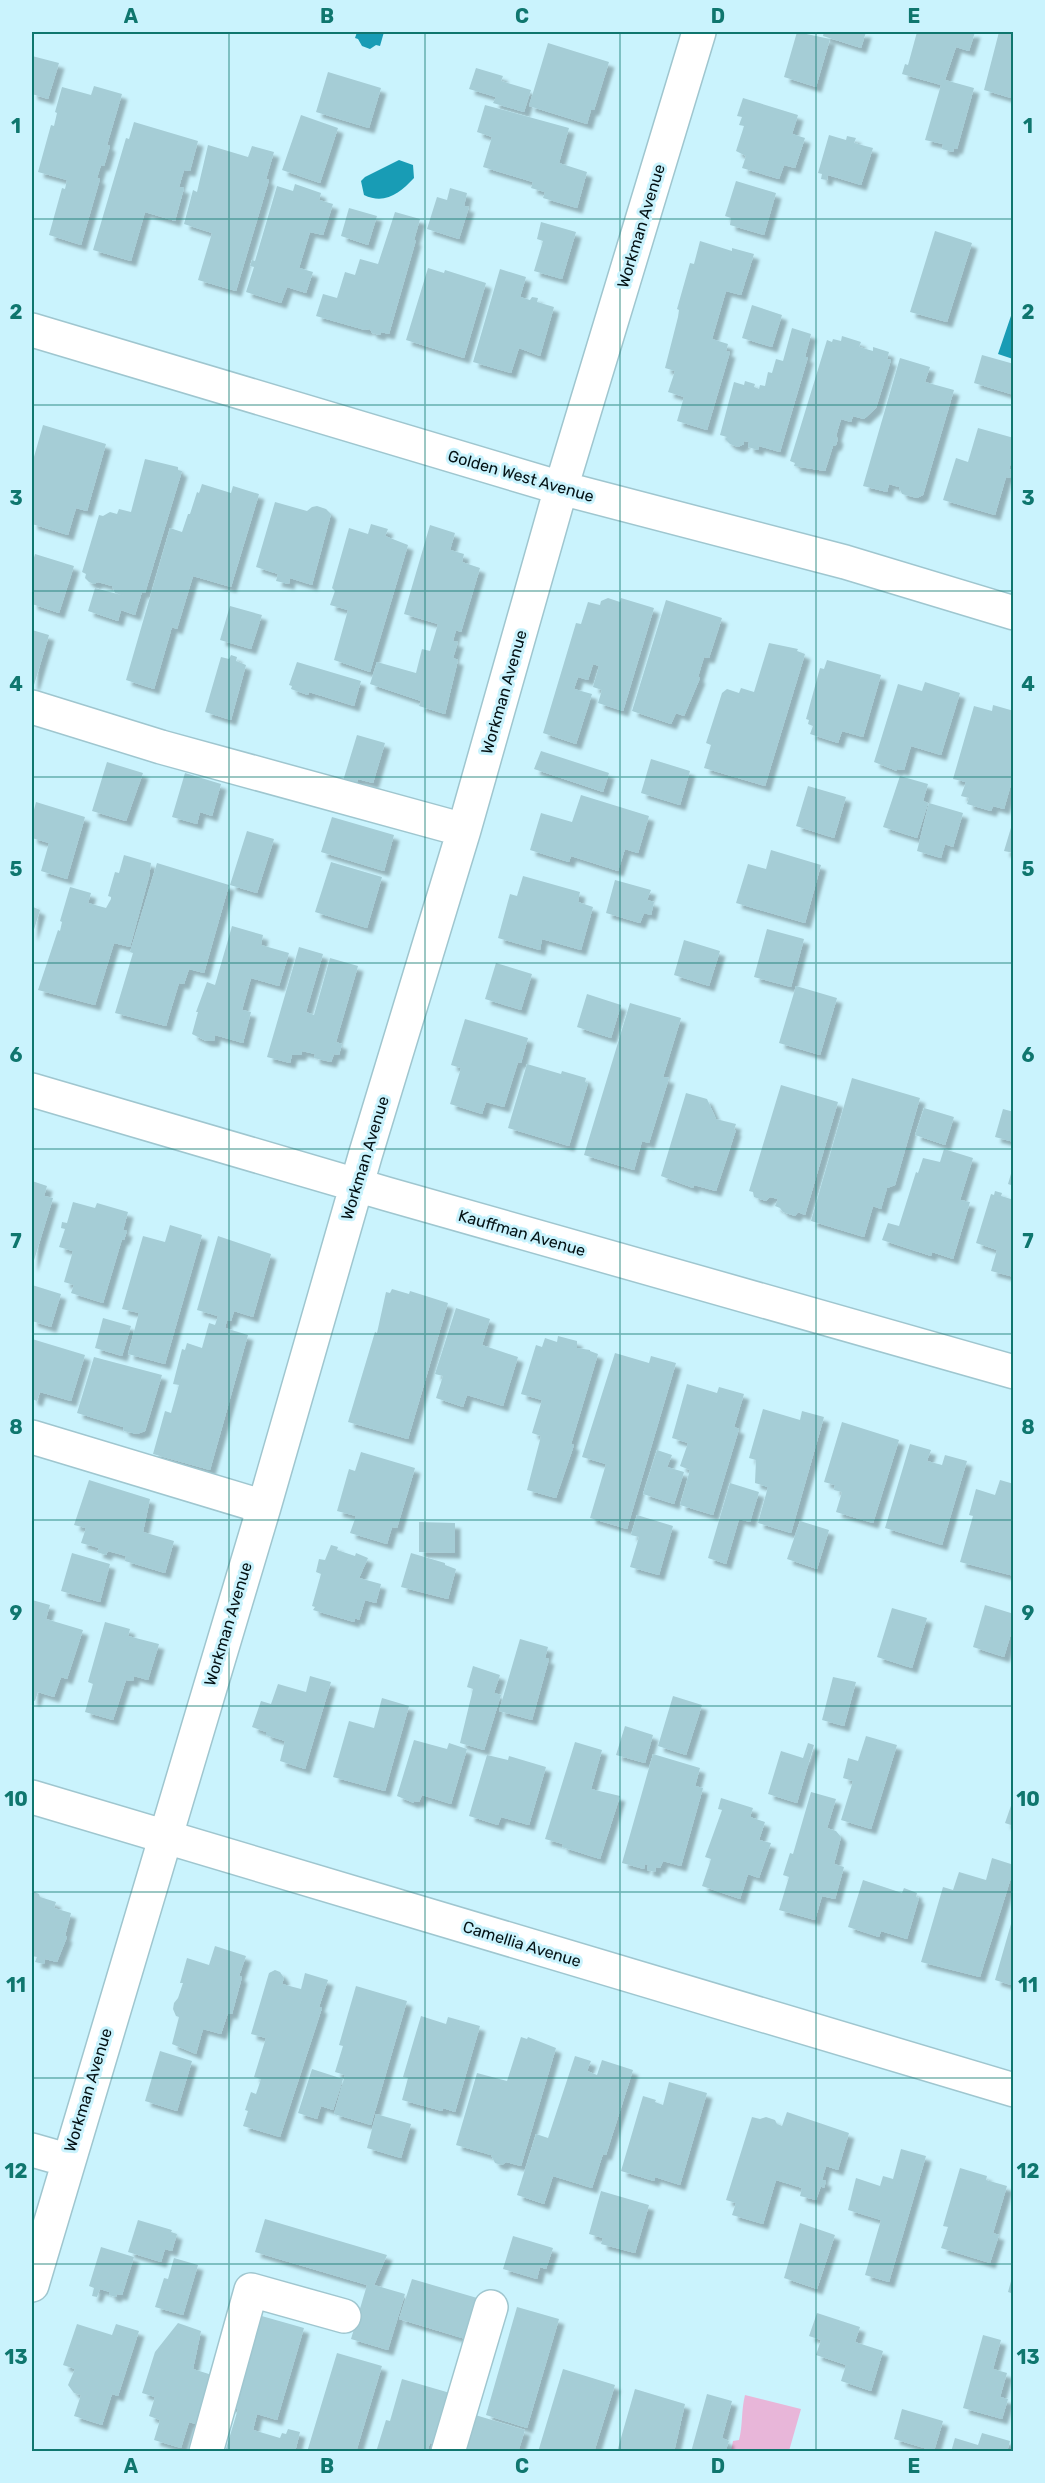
<svg xmlns="http://www.w3.org/2000/svg" width="1045" height="2483" font-family="Rubik,sans-serif">
<style>
.green{fill:#e8b6d9}
.water{fill:#189cb5}
.building{fill:#a5cdd6;filter:url(#shadow)}
.lines{fill:none;stroke-linecap:round;stroke-linejoin:round}
.minor-casing{stroke:#9fc6cf;stroke-width:36}
.minor{stroke:#fff;stroke-width:33}
.grid{fill:none;stroke:#0f766e;stroke-width:1.5;stroke-opacity:0.55}
.labels{text-anchor:middle;dominant-baseline:central;stroke-width:6;stroke-linejoin:round;paint-order:stroke}
.street-label{font-size:16px;fill:#041215;stroke:#caf3fd}
.neatline{fill:none;stroke:#0f766e;stroke-width:2}
.grid-label{font-size:20px;text-anchor:middle;font-weight:bold;fill:#0f766e}
</style>
<defs>
<filter id="shadow"><feDropShadow dx="5.5" dy="5.5" stdDeviation="1.5" flood-color="#0004"/></filter>
</defs>
<rect width="100%" height="100%" fill="#caf3fd"/>
<!-- green -->
<path class="green" d="M745 2395 801 2409 789 2451H731L733 2441 739 2440C743 2425 741 2411 745 2395Z"/>
<!-- water -->
<path class="water" d="M357 32H384L380 46 376 45 370 49 362 46 358 39 355 38Z
M399 160 413 165 414 178C400 193 385 205 364 195L361 181 365 177Z
M1013 310 1014 311 1013 359 998 354Z"/>
<!-- building -->
<path class="building" d="M797 32 830 39 816 87 784 77Z
M824 32H866L861 48 823 36Z
M917 32H975L969 51 956 47 945 80 974 88 957 149 954 148 953 152 942 149 943 144 925 140 941 85 902 74 905 64 908 65Z
M999 32H1014V91L1011 98 984 90Z
M548 43 609 62 594 110H591L587 124 529 106Z
M32 56 59 63 48 99 32 94Z
M476 68 503 76 501 81 531 90 524 112 493 103 496 97 469 89Z
M328 72 381 88 369 128 316 112Z
M94 86 122 94 107 145 110 146 104 166 101 165 97 178 100 179 81 245 49 235 62 188 65 189 67 180 38 172 51 125 54 126 57 113 55 112 62 87 91 95Z
M743 98 798 115 792 134 805 138 795 168 784 165 779 179 742 168 746 156 736 151 744 126 739 125 742 117 737 116Z
M485 105 569 128 559 163 587 172 577 208 543 198 545 192 531 188 533 182 483 167 492 137 477 132Z
M301 115 338 128 320 183 282 170Z
M134 122 198 141 190 171 184 170 179 187 184 188 175 221 145 212 131 261 93 250 126 138 129 139Z
M829 135 846 140 847 136 856 138 854 143 873 148 861 185 828 175 827 180 821 179 822 174 818 173Z
M208 145 248 157 252 146 274 152 266 179 269 180 236 291 198 280 212 233 184 224 193 190 197 192Z
M736 181 776 193 764 235 730 225 731 218 725 216Z
M295 184 321 193 319 200 333 204 323 235 310 232 299 268 313 272 306 293 287 287 281 303 246 292 254 267 250 266 252 260 255 261 277 186 293 191Z
M450 188 467 193 464 206 469 207 459 239 427 229 437 197 447 200Z
M349 208 377 216 368 245 341 236Z
M395 212 420 219 414 240H416L389 334 381 332 380 335 372 333 370 329 365 330 316 316 323 294 337 298 345 272 355 275 360 259 378 264Z
M541 222 576 232 562 279 534 271 543 241 537 239Z
M935 231 972 243 947 322 910 312Z
M700 241 732 251V248L754 254 741 295 726 291 712 339 728 344 726 351 730 352 707 430 677 421 684 397 668 392 675 371 665 368 678 317 679 310 677 309 690 263 694 264Z
M428 268 444 273 445 270 486 283 464 358 406 340Z
M500 269 526 277 520 297 530 300 532 297 538 298 537 302 554 307 540 356 519 348 511 373 473 362Z
M752 305 782 315 772 347 742 338Z
M792 328 811 334 805 357H808L780 452 759 446 758 450 748 447 749 442 744 441V444L738 447 730 444 725 439 727 437 720 435 734 382 744 385 745 381 755 384 754 387 759 389 760 385 765 386 768 372 772 373 776 359 783 361Z
M842 336 861 342 859 347 873 351V347L889 352 887 359 891 360 876 408 864 419 853 416 851 422 841 419 836 436 838 439 836 445 833 446 825 471 794 466 795 463 790 461 827 340 832 342 833 339 841 341Z
M982 355 1014 364V395L974 383Z
M900 358 930 367 925 382 954 390 923 495 917 498 902 494 899 487 889 484 887 492 863 486Z
M43 425 106 444 87 511 76 508 68 535 32 524V464Z
M978 428 1014 438V453L1009 469 1012 470 1010 478 1006 477 995 515 943 500 956 458 968 462Z
M145 459 178 467V470L182 471 145 593 142 592 135 615 121 610 118 621 88 611 95 588 125 596 115 593 112 586 98 582 94 584 89 582 85 578 86 574 82 572 99 515 103 516 110 512 117 514 119 509 131 512Z
M202 484 231 493 233 486 259 494 231 587 193 576 177 629 172 627 154 689 126 680 170 528 182 532 188 514H190L197 492 199 493Z
M275 502 307 511 312 507 317 506 326 509 331 514 312 585 290 578 289 584 276 581 278 574 256 567Z
M371 524 388 529 385 536 408 545 370 672 334 660 348 610 330 605 335 591 332 588 349 528 368 534Z
M430 525 455 533 450 550 464 554 462 562 480 568 461 632 456 630 453 641 458 642 453 658 458 660 445 714 419 706 421 701 370 684 377 662 416 673 422 649 430 651 438 624 404 614Z
M35 554 74 566 59 613 32 604V565Z
M608 598 620 602 621 598 654 608 623 711 598 703 602 690 593 687 599 666 593 664 588 680 578 677 574 689 592 694 576 744 543 733 576 623 581 624 588 602 600 605 601 601Z
M666 600 722 618 709 658 704 657 698 677 700 678 684 716 676 713 671 724 632 711Z
M230 606 262 615 251 649 220 640Z
M32 630 49 635 34 685 32 684Z
M769 643 798 649 797 651 805 654 765 786 704 768 711 745 706 743 722 693 727 689 739 693 741 688 754 692Z
M231 655 237 657 236 661 246 665 231 720 205 712 221 657 229 659Z
M827 660 881 675 863 737 842 731 838 743 810 734 813 726 808 724 809 720 806 719 820 668 824 669Z
M297 662 361 681 354 706 309 692 308 695 291 689 292 686 289 685Z
M925 682 960 693 941 755 911 746 904 770 897 769V771L874 762 898 684 922 691Z
M993 705 1014 711V774L1004 809 993 806 991 811 967 804 969 798 961 796 966 782 953 779 974 706 992 711Z
M357 735 385 743 373 783 358 779 356 785 343 781Z
M541 751 609 773 603 792 534 769Z
M651 759 690 771 680 805 641 793Z
M107 762 143 773 126 821 92 811Z
M185 773 221 784 212 816 200 812 197 824 172 817Z
M900 776 928 784 923 801 928 803 917 838 883 827Z
M808 786 846 797 834 838 796 826Z
M581 795 649 816 638 853 625 849 618 871 571 856 569 862 530 850 541 813 572 822Z
M36 802 85 817 67 879 41 871 49 843 32 838V818Z
M929 803 963 813 953 847 945 844 941 858 917 851Z
M332 817 394 835 384 871 321 852Z
M1013 821 1014 822V853L1004 851Z
M247 831 274 839 257 893 230 885Z
M771 850 821 865 805 923 736 903 748 864 766 869Z
M124 855 151 863 149 877 130 947 114 943 95 1005 38 990 58 930 60 931 62 922 60 921 70 887 91 893 88 903 106 908 111 899V897L108 896 115 872 119 873Z
M331 862 382 877 367 928 315 912Z
M157 863 229 885 204 973 189 969 184 984 179 983 166 1026 115 1013 133 953 130 952Z
M523 876 580 892 578 902 593 907 581 950 542 939 540 950 498 938 510 894 517 896Z
M615 880 651 890 647 900 654 902 651 915 644 913 640 923 606 913Z
M32 903 34 904 33 907 40 910 32 936Z
M232 926 263 935 261 945 289 953 279 986 251 978 242 1010 251 1012 243 1043 215 1035 214 1041H206L192 1034 198 1012H196L207 982 215 985Z
M767 929 804 939 791 987 754 977Z
M684 940 720 951 709 986 674 975Z
M299 947 323 954 306 1012 314 1015 330 958 358 966 336 1042 342 1044 339 1055 334 1054 331 1062 314 1058 315 1054 302 1051 301 1055H292L290 1063 267 1057Z
M496 963 532 974 521 1010 485 999Z
M796 986 837 998 820 1055 779 1043Z
M587 994 621 1005 611 1038 577 1027Z
M630 1003 681 1018 663 1077 669 1078 649 1143 642 1141 634 1170 584 1155Z
M465 1019 528 1038 521 1063 518 1062 504 1107 486 1102 482 1114 450 1104 461 1068 451 1065Z
M527 1064 561 1074 562 1071 586 1078 585 1082 588 1083 569 1146 508 1128Z
M852 1078 920 1098 895 1185 887 1188 881 1209 873 1206 864 1237 811 1221Z
M781 1085 838 1102 805 1215 798 1212 795 1216 783 1212 780 1208 775 1206 778 1199 770 1197 766 1201 754 1197 753 1192 749 1191Z
M686 1093 707 1099 716 1119 736 1124 734 1130H736L716 1191 694 1185 693 1188 661 1176Z
M924 1108 954 1117 945 1145 915 1135Z
M1003 1109 1014 1112V1142L995 1137Z
M944 1149 973 1158 960 1200 970 1202 953 1259 932 1252 931 1256 882 1240 888 1223 899 1226 916 1172 918 1173 923 1158 940 1162Z
M1013 1167H1014V1186L1008 1184Z
M32 1181 47 1186 44 1196 53 1198 32 1267Z
M995 1191 1002 1193 1001 1196 1014 1200V1277L991 1271 997 1250 976 1243 991 1194 994 1195Z
M73 1202 95 1208 97 1203 128 1212 123 1230 127 1231 124 1240 122 1239 103 1303 71 1293 74 1285 64 1282 73 1251 59 1247 65 1229 61 1228 62 1222 67 1223Z
M170 1225 202 1235 165 1364 128 1354 139 1313 122 1309 143 1236 165 1242Z
M218 1236 271 1254 253 1317 234 1311 231 1321 227 1320 225 1328 248 1335 210 1470 153 1454 165 1411 171 1413 179 1385 173 1384 182 1349 185 1350 187 1343 202 1348 209 1323 215 1325 218 1316 197 1310Z
M32 1285 61 1294 51 1327 32 1321Z
M392 1289 409 1294 410 1291 448 1303 408 1439 348 1422 375 1332 377 1333 386 1292 390 1293Z
M456 1308 490 1319 482 1345 518 1357 503 1406 467 1395 463 1407 436 1398 443 1376 435 1374Z
M103 1318 131 1326 122 1356 95 1348Z
M558 1336 577 1341V1348L590 1350V1351L598 1354 571 1444 574 1445 556 1498 527 1490 541 1436 532 1433 542 1400 521 1394 536 1345 542 1347 545 1338 557 1342Z
M32 1339 85 1355 71 1401 40 1392 37 1401 32 1399Z
M615 1353 649 1363 651 1356 676 1363 627 1529 590 1518 606 1464 582 1457Z
M94 1357 162 1375 145 1431 137 1434 124 1431 123 1427 77 1413Z
M687 1384 717 1393 719 1387 744 1394 734 1427 739 1429 713 1515 680 1505 690 1470 680 1466 688 1443 672 1438Z
M763 1409 800 1420 802 1411 824 1417 791 1533 758 1523 768 1487 755 1483 756 1460 749 1458Z
M842 1422 899 1440 873 1523 836 1512 842 1492 834 1490 835 1485 824 1482Z
M910 1444 931 1450 927 1461 942 1465 945 1455 967 1461 942 1545 885 1528Z
M657 1450 672 1455 667 1467 684 1472 674 1504 643 1494Z
M361 1452 415 1468 397 1528 392 1527 387 1544 350 1533 356 1516 337 1511 349 1469 355 1471Z
M89 1480 150 1499 143 1532 174 1541 165 1573 125 1561 126 1556 108 1551 106 1555 97 1552 99 1548 81 1543 86 1528 74 1525Z
M1000 1480 1014 1484V1576L960 1562 973 1516 969 1515 976 1489 995 1495Z
M730 1483 759 1492 750 1522 739 1519 726 1564 708 1558Z
M637 1515 673 1526 659 1575 630 1567 639 1537 631 1535Z
M800 1521 829 1530 817 1569 787 1559Z
M419 1522 455 1523V1553L419 1552Z
M331 1545 338 1547 337 1550 355 1556 356 1553 368 1558 359 1578 381 1584 376 1603 365 1600 359 1620 355 1618 354 1622 313 1610 315 1607 312 1606 321 1574 316 1572 319 1559 325 1560Z
M72 1553 110 1564 100 1602 61 1591Z
M411 1553 445 1563V1565L456 1569 448 1599 401 1587Z
M32 1600 50 1605 46 1619 83 1630 67 1679 61 1677 54 1697 38 1692 35 1701 32 1700Z
M985 1605 1014 1614V1624L1004 1657 973 1647Z
M892 1608 927 1618 912 1668 877 1657Z
M105 1622 130 1629 128 1636 159 1644 148 1680 134 1676 133 1681 126 1680 113 1720 85 1712 93 1684 88 1682Z
M520 1639 548 1647 545 1658 549 1659 532 1720 499 1711Z
M473 1666 500 1675 494 1693 501 1695 484 1750 460 1743 473 1689 467 1687Z
M310 1676 331 1682 305 1769 280 1761 285 1741 266 1735V1732L252 1727 261 1701 271 1704 278 1684 306 1692Z
M833 1677 856 1682 844 1726 822 1720Z
M673 1696 702 1705 686 1755 658 1746Z
M382 1698 409 1706 385 1791 333 1777 349 1721 374 1728Z
M625 1726 653 1735 645 1763 616 1755Z
M866 1736 897 1745 871 1829 841 1820 853 1781 843 1778 848 1758 858 1761Z
M414 1740 447 1749 449 1743 467 1749 451 1804 422 1795 419 1802 414 1801V1803L397 1796Z
M575 1742 602 1750 591 1789 620 1796 600 1859 562 1847 563 1844 545 1839Z
M808 1743 814 1745 797 1803 768 1794 781 1751 803 1758Z
M653 1754 700 1768 695 1786 703 1788 681 1866 663 1861 660 1868 656 1867 655 1872 647 1870 648 1865 645 1864 644 1869 622 1863Z
M487 1755 508 1760 509 1756 546 1767 529 1825 501 1817 498 1825 469 1816Z
M811 1792 836 1799 827 1828 836 1831 841 1837 834 1864 844 1867 835 1899 822 1896 815 1920 779 1910 789 1877 783 1875 790 1853 793 1854Z
M1014 1797V1826L1005 1823Z
M721 1798 753 1808 750 1817 765 1822 759 1840 771 1843 759 1878 748 1874 740 1899 702 1886 711 1859 705 1857 722 1810 718 1809Z
M992 1858 1014 1865V1868L980 1977 921 1962 943 1887 953 1890 959 1872 986 1880Z
M863 1880 902 1893 904 1888 917 1893 916 1897 919 1898 907 1939 881 1931 879 1937 848 1927Z
M32 1891 39 1894 40 1897 56 1902 54 1908 71 1913 65 1936 67 1937 57 1962 45 1959 44 1964 35 1962 37 1957 32 1956Z
M1013 1917H1014V1986L995 1980Z
M215 1946 246 1956 239 1976 242 1977 232 2014 228 2013 221 2034 203 2029 196 2054 172 2044 179 2017 176 2016 173 2009 174 2003 178 1998 183 1983H180L187 1958 209 1965Z
M275 1970 280 1972 284 1978 282 1984 301 1989 305 1973 328 1980 319 2007 322 2008 280 2137 243 2126 248 2111 245 2110 251 2092 256 2094 261 2079 254 2077 266 2038 251 2034 269 1973Z
M356 1986 407 2001 371 2125 334 2114 345 2075 335 2072 343 2046 339 2045Z
M421 2016 446 2024 448 2017 480 2026 455 2112 443 2108 442 2111 402 2100 408 2078 403 2077Z
M521 2037 527 2039 528 2037 556 2048 521 2166 506 2162 502 2165 495 2163 491 2155 456 2145 477 2073 507 2081Z
M160 2051 192 2061 177 2111 145 2101Z
M575 2056 591 2061 587 2071 597 2075 602 2060 633 2070 606 2155 603 2154 592 2188 553 2176 544 2204 517 2195 536 2134 548 2138Z
M312 2069 343 2079 333 2110 321 2106 317 2119 298 2113Z
M669 2082 707 2093 680 2185 655 2177 654 2181 621 2171 643 2096 656 2100 655 2102 663 2105Z
M787 2112 849 2133 838 2170 826 2166 822 2180 826 2181 824 2188 821 2186 816 2200 800 2196 802 2188 776 2180 763 2224 732 2215 736 2203 726 2200 752 2117 760 2119 766 2117 775 2120 777 2124 782 2126Z
M376 2114 411 2124 401 2158 367 2148Z
M901 2149 926 2156 889 2282 865 2275 881 2220 848 2210 856 2178 880 2186 883 2176 893 2179Z
M960 2168 987 2176 986 2180 1007 2186 993 2233 999 2235 990 2263 941 2248 948 2227 943 2226Z
M601 2191 649 2205 635 2253 601 2244 603 2238 589 2234Z
M265 2219 387 2255 374 2285 405 2294 388 2350 351 2339 367 2285 255 2252Z
M138 2220 172 2230 171 2232 177 2234 172 2251 165 2249 161 2262 128 2252Z
M800 2223 835 2235 817 2289 784 2278Z
M513 2236 553 2248 546 2269 540 2267 537 2279 503 2269Z
M101 2247 134 2257 122 2295 117 2294 116 2297 109 2295 110 2292 100 2289 97 2297 92 2296 94 2288 89 2286Z
M174 2258 198 2265 183 2315 155 2307 164 2278 168 2279Z
M1013 2274H1014V2294L1008 2292Z
M412 2279 484 2300 472 2341 399 2319Z
M517 2307 559 2319 527 2428 486 2415Z
M251 2313 304 2328 277 2420 257 2414 253 2430 280 2438 282 2433 286 2434 288 2429 300 2432 295 2452H225L238 2409 225 2405Z
M817 2313 860 2327 855 2342 883 2351 871 2391 841 2381 846 2365 816 2355 821 2340 809 2336Z
M178 2323 201 2331 193 2369 212 2375 196 2424 189 2422 181 2448 154 2440 160 2420 149 2416 155 2397 142 2393 155 2352Z
M77 2324 112 2335 116 2324 139 2331 118 2396 112 2394 102 2425 74 2416 81 2395 74 2393 68 2385 75 2369 63 2365Z
M983 2335 1001 2340 993 2369 1007 2373 1000 2397 1008 2399 1002 2419 963 2408Z
M337 2353 382 2366 356 2452H307Z
M563 2369 615 2385 594 2452H538Z
M402 2379 450 2393 435 2444 430 2443 427 2452H376L386 2420 390 2421Z
M635 2389 685 2404 674 2452H617Z
M707 2394 732 2401 722 2438 729 2441 725 2452H691Z
M902 2409 943 2421 934 2451 894 2439Z
M472 2414 525 2430 518 2452H461Z
M982 2433 1010 2441 1007 2452H951L955 2438 978 2445Z"/>
<g class="lines">
<defs>
<path id="minor" d="M32 330 561 488 845 562 1014 613
M32 707 161 747 464 830
M32 1090 387 1194 1014 1372
M32 1437 264 1507
M32 1797 1014 2090
M32 2150 67 2160
M32 2285 264 1507 365 1156 464 830 561 488 699 32
M206 2452 251 2290 344 2316
M448 2452 491 2307"/>
</defs>
<!-- minor casing -->
<use href="#minor" class="minor-casing"/>
<!-- minor -->
<use href="#minor" class="minor"/>
</g>
<!-- grid -->
<path class="grid" d="M229 32V2452M425 32V2452M620 32V2452M816 32V2452M32 219H1014M32 405H1014M32 591H1014M32 777H1014M32 963H1014M32 1149H1014M32 1334H1014M32 1520H1014M32 1706H1014M32 1892H1014M32 2078H1014M32 2264H1014"/>
<g class="labels">
<!-- street labels -->
<g class="street-label">
<text transform="translate(641 226) rotate(-73)">Workman Avenue</text>
<text transform="translate(521 476) rotate(16)">Golden West Avenue</text>
<text transform="translate(504 692) rotate(-74)">Workman Avenue</text>
<text transform="translate(365 1158) rotate(-73)">Workman Avenue</text>
<text transform="translate(522 1233) rotate(16)">Kauffman Avenue</text>
<text transform="translate(228 1624) rotate(-73)">Workman Avenue</text>
<text transform="translate(522 1944) rotate(17)">Camellia Avenue</text>
<text transform="translate(88 2090) rotate(-73)">Workman Avenue</text>
</g>
</g>
<!-- border -->
<rect width="1045" height="2483" fill="none" stroke="#caf3fd" stroke-width="66"/>
<rect x="33" y="33" width="979" height="2417" class="neatline"/>
<g class="grid-label">
<text x="131" y="23">A</text>
<text x="327" y="23">B</text>
<text x="522" y="23">C</text>
<text x="718" y="23">D</text>
<text x="914" y="23">E</text>
<text x="16" y="133">1</text>
<text x="1028" y="133">1</text>
<text x="16" y="319">2</text>
<text x="1028" y="319">2</text>
<text x="16" y="505">3</text>
<text x="1028" y="505">3</text>
<text x="16" y="691">4</text>
<text x="1028" y="691">4</text>
<text x="16" y="876">5</text>
<text x="1028" y="876">5</text>
<text x="16" y="1062">6</text>
<text x="1028" y="1062">6</text>
<text x="16" y="1248">7</text>
<text x="1028" y="1248">7</text>
<text x="16" y="1434">8</text>
<text x="1028" y="1434">8</text>
<text x="16" y="1620">9</text>
<text x="1028" y="1620">9</text>
<text x="16" y="1806">10</text>
<text x="1028" y="1806">10</text>
<text x="16" y="1992">11</text>
<text x="1028" y="1992">11</text>
<text x="16" y="2178">12</text>
<text x="1028" y="2178">12</text>
<text x="16" y="2364">13</text>
<text x="1028" y="2364">13</text>
<text x="131" y="2473">A</text>
<text x="327" y="2473">B</text>
<text x="522" y="2473">C</text>
<text x="718" y="2473">D</text>
<text x="914" y="2473">E</text>
</g>
</svg>
